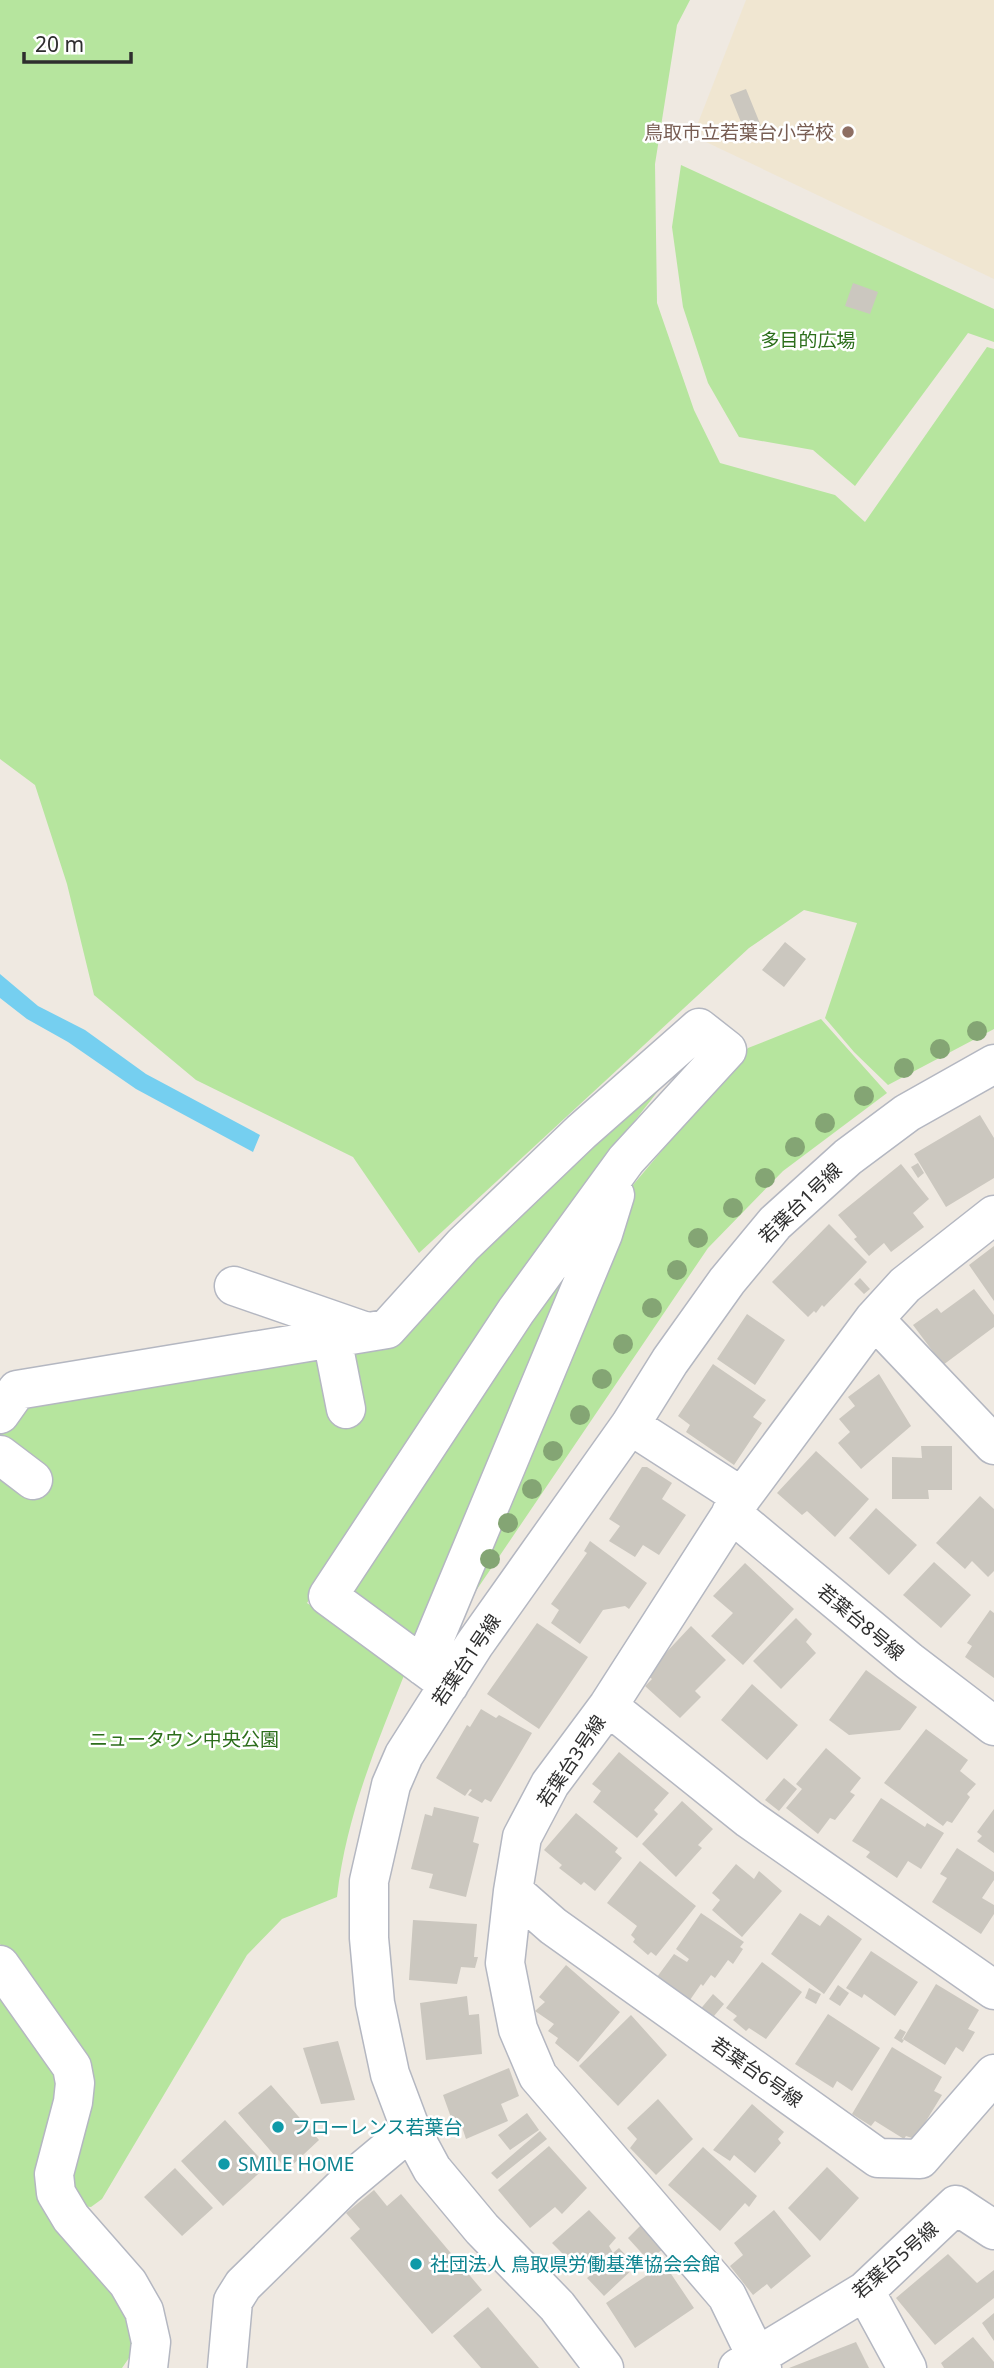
<svg xmlns="http://www.w3.org/2000/svg" width="994" height="2368" font-family="'Noto Sans','Noto Sans JP',sans-serif">
<style>
.education{fill:#f0e6d1}
.green{fill:#b6e59e}
.water{fill:#75cff0}
.building{fill:#cbc7bf}
.lines{fill:none;stroke-linecap:round;stroke-linejoin:round}
.minor-casing{stroke:#b4b7c1;stroke-width:41}
.minor{stroke:#fff;stroke-width:38}
.tree{fill:#84a574}
.education-dot{fill:#8d6e63;stroke:#fff;stroke-width:2.5}
.culture-dot{fill:#0f9aa8;stroke:#fff;stroke-width:2.5}
.labels{text-anchor:middle;dominant-baseline:central;stroke-width:5;stroke-linejoin:round;paint-order:stroke}
.education-label{font-size:19px;fill:#785e54;stroke:#fff;text-anchor:end}
.park-label{font-size:19px;fill:#2c6e1b;stroke:#fff}
.street-label{font-size:19px;fill:#2e2e2e;stroke:#fff}
.culture-label{font-size:19px;fill:#0d838f;stroke:#fff;text-anchor:start}
</style>
<rect width="100%" height="100%" fill="#efe9e1"/>
<!-- education -->
<path class="education" d="M746 0H994V279L706 142 698 123Z"/>
<!-- green -->
<path class="green" d="M0 0H690L677 25 655 164 657 303 694 410 720 463 835 495 865 522 987 347 994 349V1029L888 1085 854 1052 825 1018 857 923 804 910 749 948 419 1253 353 1157 196 1080 94 995 67 884 35 785 0 759Z
M681 165 994 309V342L968 333 855 486 813 450 739 437 708 383 683 307 672 227Z
M821 1019 887 1093 783 1171 708 1248 444 1638 628 1191 748 1048Z
M680 1063 586 1183 307 1603 407 1668C377 1743 346 1816 337 1897L282 1919 247 1955 102 2199 91 2207 82 2206 65 2184 83 2131 33 1987 0 1944V1433L27 1403 343 1353 427 1294Z
M610 1191 422 1647 342 1591Z
M0 1987 59 2071 46 2162 140 2327 131 2355 122 2368H0Z"/>
<!-- water -->
<path class="water" d="M0 974 38 1006 85 1030 146 1074 260 1135 253 1152 136 1089 68 1042 27 1019 0 998Z"/>
<!-- building -->
<path class="building" d="M746 89 761 126 745 132 730 95Z
M853 283 878 292 870 314 845 306Z
M785 942 806 959 784 987 762 970Z
M980 1115 994 1138V1178L946 1207 914 1154Z
M918 1163 924 1173 918 1178 911 1167Z
M901 1164 929 1199 913 1213 924 1227 891 1252 884 1243 869 1256 854 1239 857 1237 838 1215Z
M829 1224 867 1262 824 1307 822 1305 816 1313 814 1311 808 1317 772 1282Z
M994 1246V1301L969 1265Z
M860 1278 870 1289 864 1294 854 1284Z
M974 1289 994 1315V1327L943 1365 913 1325 937 1308 941 1313Z
M747 1314 785 1340 755 1385 717 1359Z
M713 1364 766 1400 753 1417 762 1423 734 1465 686 1432 690 1425 678 1416Z
M879 1374 911 1426 861 1469 838 1443 850 1432 839 1419 855 1406 848 1397Z
M921 1446H952V1490H928L929 1499H892V1457L922 1458Z
M816 1451 869 1499 835 1537 807 1511 802 1515 777 1493Z
M642 1467H647L672 1483 662 1499 686 1515 659 1555 643 1545 635 1557 609 1541 620 1526 609 1519Z
M980 1496 994 1509V1571L988 1577 972 1561 965 1569 936 1543Z
M876 1508 917 1545 889 1575 849 1538Z
M590 1541 647 1583 629 1609 625 1606 603 1610 580 1644 551 1623 559 1610 551 1604 587 1553 584 1551Z
M934 1562 971 1595 941 1628 903 1595Z
M745 1563 794 1609 743 1665 711 1636 733 1613 713 1596Z
M990 1610 994 1613V1678L965 1657 972 1646 967 1643Z
M796 1618 812 1634 806 1642 816 1653 781 1689 753 1661Z
M537 1623 588 1657 539 1729 487 1694Z
M691 1626 726 1660 695 1691 701 1697 680 1718 645 1686 652 1679 646 1674Z
M866 1670 917 1707 900 1730 849 1735 829 1720Z
M752 1684 798 1725 767 1760 721 1720Z
M481 1709 496 1718 499 1715 532 1733 491 1802 485 1799 482 1803 468 1795 472 1790 470 1789 465 1796 436 1778 467 1725 470 1727Z
M926 1729 968 1760 960 1771 976 1784 967 1794 970 1797 952 1823 947 1821 943 1826 884 1783Z
M826 1748 861 1778 850 1792 855 1795 835 1820 830 1818 818 1834 786 1808 802 1789 796 1784Z
M619 1752 669 1793 654 1810 658 1814 637 1838 593 1802 601 1791 592 1784Z
M784 1778 797 1789 779 1811 765 1800Z
M881 1798 925 1827 927 1823 944 1833 921 1869 908 1861 897 1878 866 1857 870 1852 852 1841Z
M682 1801 713 1829 698 1845 702 1848 676 1877 642 1844Z
M434 1807 479 1817 473 1842 479 1844 466 1897 429 1888 433 1874 411 1869 425 1814 432 1816Z
M994 1809V1853L977 1841 982 1836 977 1832Z
M576 1813 618 1848 615 1852 622 1858 595 1891 584 1882 581 1885 559 1868 562 1865 544 1850Z
M957 1848 994 1872V1880L982 1898 994 1905V1914L981 1934 932 1902 947 1878 940 1874Z
M640 1861 696 1906 656 1956 651 1952 648 1955 633 1942 635 1939 631 1935 637 1926 607 1903Z
M736 1864 754 1879 759 1871 782 1891 742 1937 712 1910 720 1900 712 1893Z
M701 1913 744 1942 740 1947 743 1949 733 1964 728 1960 715 1978 711 1975 703 1986 701 1984 690 2000 657 1977 674 1954 687 1962 689 1959 676 1949Z
M800 1913 820 1926 828 1915 862 1939 824 1994 771 1954Z
M413 1920 477 1924 474 1957H478L475 1968 461 1967 457 1984 409 1980Z
M871 1951 918 1982 895 2016 864 1994 862 1998 846 1988Z
M762 1962 802 1992 766 2039 749 2028 746 2031 733 2020 737 2016 726 2008Z
M566 1965 620 2012 578 2062 555 2043 558 2038 548 2031 554 2024 535 2011 545 2002 539 1997Z
M936 1984 979 2010 968 2029 975 2032 963 2052 956 2047 945 2065 903 2039Z
M838 1985 849 1993 840 2006 829 1999Z
M809 1988 821 1994 816 2004 805 1998Z
M713 1994 724 2004 709 2022 698 2012Z
M467 1996 469 2015 479 2014 482 2054 426 2060 420 2003Z
M828 2014 880 2048 852 2091 837 2081 833 2088 795 2064Z
M631 2015 667 2055 618 2106 579 2066Z
M900 2029 906 2032 902 2039 904 2040 902 2043 894 2038Z
M338 2041 355 2100 321 2104 303 2048Z
M892 2047 942 2077 934 2091 942 2095 915 2139 906 2136 904 2139 875 2121 871 2126 852 2114Z
M509 2068 519 2096 501 2104 508 2121 466 2139 460 2121 453 2123 443 2095Z
M271 2085 319 2140 287 2170 238 2113Z
M658 2099 693 2139 656 2175 630 2148 637 2139 627 2128Z
M752 2104 784 2132 778 2139 781 2143 755 2173 734 2155 730 2161 713 2150Z
M527 2113 539 2130 510 2150 498 2135Z
M225 2120 267 2166 223 2206 181 2161Z
M540 2131 547 2139 497 2179 491 2173Z
M549 2146 587 2188 562 2214 555 2207 530 2228 498 2190Z
M703 2147 757 2196 749 2207 745 2203 720 2231 668 2185Z
M827 2167 859 2198 820 2241 788 2208Z
M175 2168 213 2208 182 2236 144 2197Z
M374 2190 387 2206 401 2194 482 2290 432 2334 350 2238 360 2229 346 2213Z
M589 2210 616 2238 609 2246 613 2253 619 2248 636 2266 604 2296 587 2278 593 2273 584 2265 574 2274 562 2261 567 2258 552 2243Z
M774 2210 811 2256 771 2289 767 2284 753 2295 730 2266 743 2255 734 2243Z
M641 2225 662 2250 648 2260 628 2238Z
M948 2254 977 2283 994 2270V2298L935 2345 896 2298Z
M661 2259 694 2308 635 2348 606 2303 649 2274 645 2269Z
M488 2307 539 2368H481L453 2336Z
M994 2313V2341L982 2323Z
M973 2337 994 2362V2368H944L941 2363Z
M856 2342 869 2368H789Z"/>
<g class="lines">
<defs>
<path id="minor" d="M234 1286 364 1331
M874 1319 994 1445
M332 1338 346 1409
M0 1414 17 1390 387 1329 463 1245 581 1132 699 1028 727 1050 626 1160 516 1311 328 1596 449 1685
M630 1425 742 1497
M0 1455 33 1480
M731 1513 909 1661 994 1726
M423 1666 603 1234 615 1195
M608 1706 749 1819 994 1990
M513 1891 553 1926 878 2158 920 2159 994 2074
M0 1965 72 2067 75 2083 73 2102 54 2174 56 2193 71 2218 128 2283 144 2311 151 2342 148 2368
M865 2291 907 2368
M227 2368 233 2301 243 2285 344 2186 411 2130
M604 2368 557 2306 482 2229 432 2169 411 2130 390 2074 375 2003 369 1938V1881L391 1785 404 1755 474 1645 630 1425 670 1361 727 1281 775 1223 848 1157 907 1113 994 1064
M738 2368 865 2291 956 2205 994 2230
M762 2368 727 2296 538 2076 518 2029 505 1963 513 1891 522 1837 550 1784 608 1706 742 1497 874 1319 905 1285 994 1215"/>
</defs>
<!-- minor casing -->
<use href="#minor" class="minor-casing"/>
<!-- minor -->
<use href="#minor" class="minor"/>
</g>
<!-- trees -->
<g class="tree">
<circle cx="977" cy="1031" r="10"/>
<circle cx="940" cy="1049" r="10"/>
<circle cx="904" cy="1068" r="10"/>
<circle cx="864" cy="1096" r="10"/>
<circle cx="825" cy="1123" r="10"/>
<circle cx="795" cy="1147" r="10"/>
<circle cx="765" cy="1178" r="10"/>
<circle cx="733" cy="1208" r="10"/>
<circle cx="698" cy="1238" r="10"/>
<circle cx="677" cy="1270" r="10"/>
<circle cx="652" cy="1308" r="10"/>
<circle cx="623" cy="1344" r="10"/>
<circle cx="602" cy="1379" r="10"/>
<circle cx="580" cy="1415" r="10"/>
<circle cx="553" cy="1451" r="10"/>
<circle cx="532" cy="1489" r="10"/>
<circle cx="508" cy="1523" r="10"/>
<circle cx="490" cy="1559" r="10"/>
</g>
<!-- markers -->
<circle class="education-dot" cx="848" cy="132" r="7"/>
<g class="culture-dot">
<circle cx="278" cy="2127" r="7"/>
<circle cx="224" cy="2164" r="7"/>
<circle cx="416" cy="2264" r="7"/>
</g>
<g class="labels">
<!-- education labels -->
<g class="education-label">
<text x="834" y="132">鳥取市立若葉台小学校</text>
</g>
<!-- park labels -->
<g class="park-label">
<text x="808" y="340">多目的広場</text>
<text x="184" y="1739">ニュータウン中央公園</text>
</g>
<!-- street labels -->
<g class="street-label">
<text transform="translate(800 1203) rotate(-44)">若葉台1号線</text>
<text transform="translate(861 1622) rotate(40)">若葉台8号線</text>
<text transform="translate(466 1660) rotate(-56)">若葉台1号線</text>
<text transform="translate(571 1761) rotate(-56)">若葉台3号線</text>
<text transform="translate(757 2072) rotate(35)">若葉台6号線</text>
<text transform="translate(895 2260) rotate(-41)">若葉台5号線</text>
</g>
<!-- culture labels -->
<g class="culture-label">
<text x="292" y="2127">フローレンス若葉台</text>
<text x="238" y="2164">SMILE HOME</text>
<text x="430" y="2264">社団法人 鳥取県労働基準協会会館</text>
</g>
</g>
<!-- scale -->
<path d="M24 52v10h107v-10" fill="none" stroke="#2e2e2e" stroke-width="3.5"/>
<text x="35" y="52" font-size="21" fill="#2e2e2e" stroke="#ffffff" stroke-width="5" paint-order="stroke">20 m</text>
</svg>
